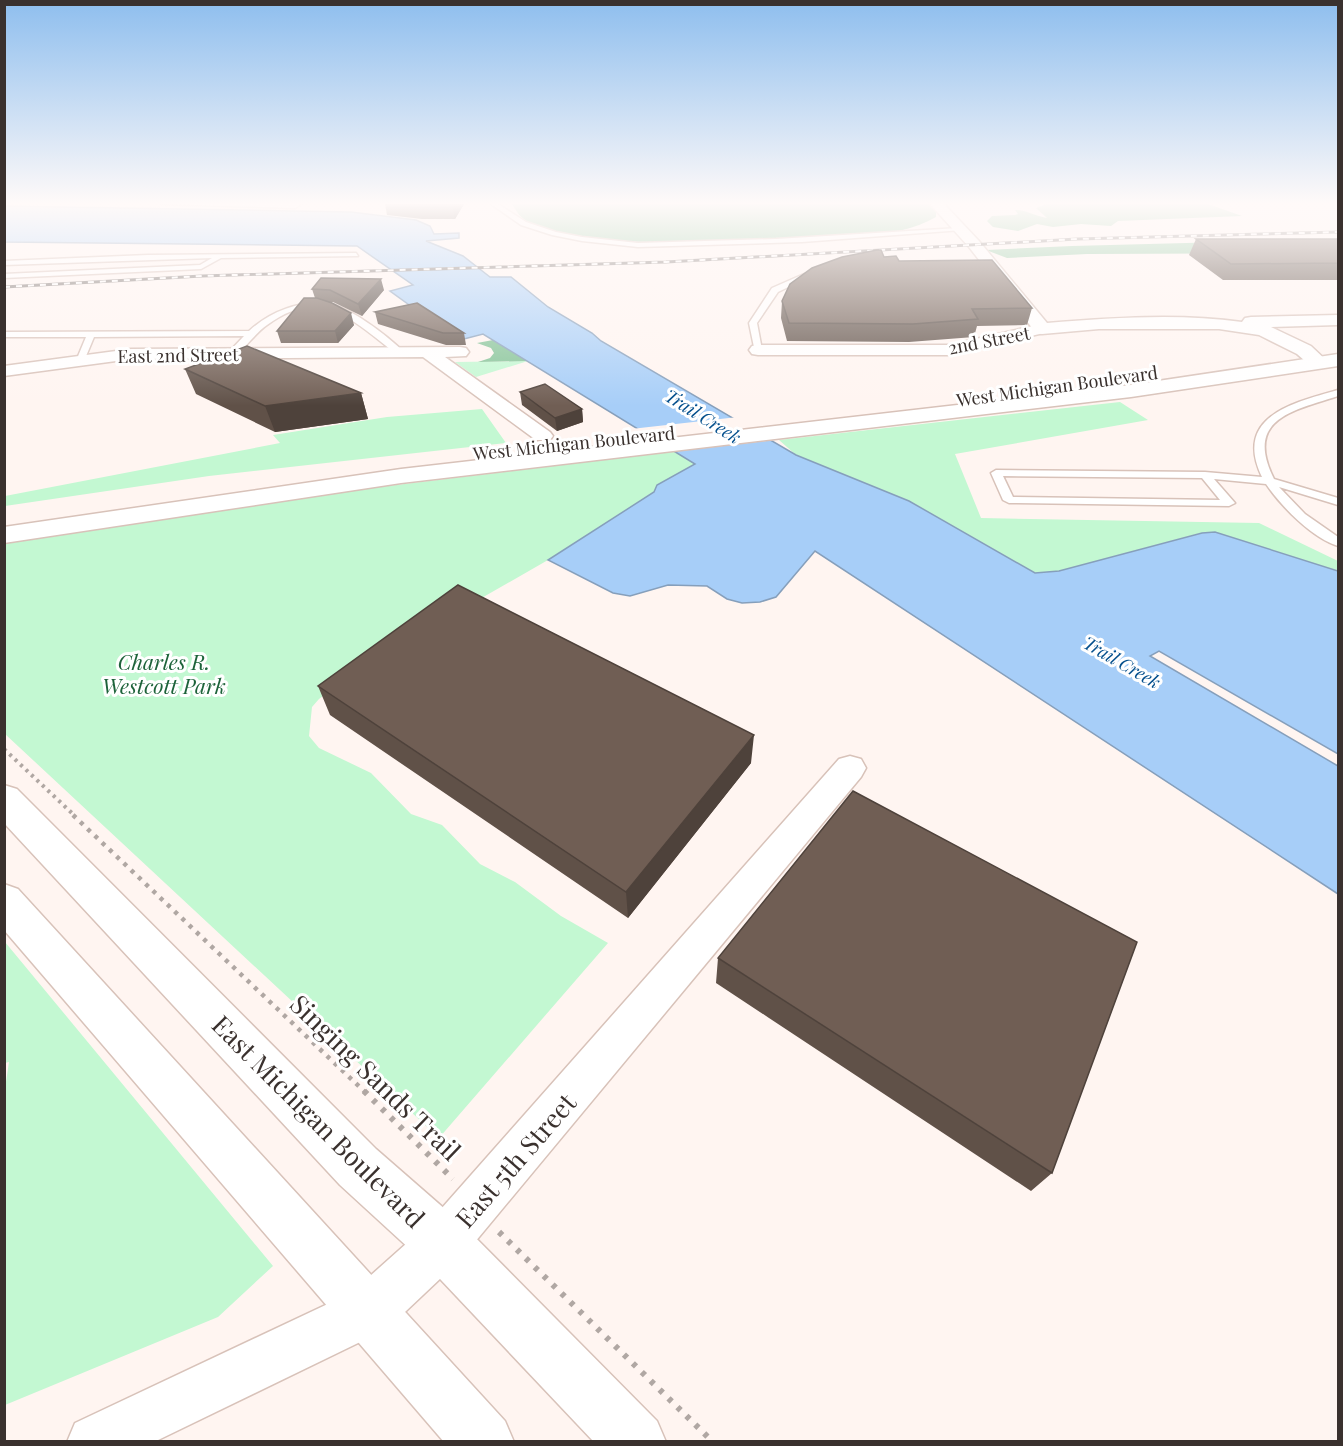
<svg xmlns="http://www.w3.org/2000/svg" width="1343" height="1446" font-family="'Playfair Display',serif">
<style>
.green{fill:#c3f8d2}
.forest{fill:#84c397}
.water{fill:#a7cef8;stroke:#869fbb;stroke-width:1.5}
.pier{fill:#fff5f1}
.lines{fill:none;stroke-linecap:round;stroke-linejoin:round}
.lane-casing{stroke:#d8c2b9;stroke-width:3}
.street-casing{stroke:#d8c2b9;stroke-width:3}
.secondary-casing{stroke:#d8c2b9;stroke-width:3}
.primary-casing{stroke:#d8c2b9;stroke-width:3}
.path-far2{stroke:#b0a7a3;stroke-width:4;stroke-dasharray:3 4.5;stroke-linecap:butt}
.path-far1{stroke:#b0a7a3;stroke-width:4.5;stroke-dasharray:4 6;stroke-linecap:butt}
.path{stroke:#b0a7a3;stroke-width:6;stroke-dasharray:4.5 8;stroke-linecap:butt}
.lane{fill:#fff;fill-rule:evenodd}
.street{fill:#fff;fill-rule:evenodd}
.secondary{fill:#fff;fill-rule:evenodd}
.primary{fill:#fff;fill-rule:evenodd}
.rail-casing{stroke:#7c736f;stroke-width:3}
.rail{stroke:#fff;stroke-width:2;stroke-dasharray:6;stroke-linecap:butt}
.wall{fill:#605148}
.shaded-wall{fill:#4e423b}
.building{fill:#705e54;stroke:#4e423b;stroke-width:1.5}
.labels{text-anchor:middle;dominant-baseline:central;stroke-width:6;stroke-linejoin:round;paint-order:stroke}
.far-street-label{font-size:18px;fill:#3a312e;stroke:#fff}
.far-water-label{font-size:18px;font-style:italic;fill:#05508d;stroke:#fff}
.park-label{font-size:21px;font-style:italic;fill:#1d633a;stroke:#fff}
.near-street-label{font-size:26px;fill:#3a312e;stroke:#fff}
</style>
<rect width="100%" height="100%" fill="#fff5f1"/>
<!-- green -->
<path class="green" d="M528 361 476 377 455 362Z
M1120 402 1148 420 955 454 981 518 1259 523 1338 561V571L1215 532 1201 533 1059 571 1035 573 909 501 796 455 779 440Z
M482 409 506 443 209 476 5 506V496L280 443 273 435 387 417Z
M676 451 695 464 657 485 655 492 548 560 361 667 319 699 312 707 309 736 319 748 371 773 411 814 442 825 480 864 515 882 561 916 608 943 439 1138 5 734 4 544 355 490Z
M5 942 273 1266 218 1317 5 1405 4 1095 9 1062 5 1063Z"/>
<!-- forest -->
<path class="forest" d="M512 204H932L936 209V217C893 242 832 236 784 238 713 241 594 251 530 223 521 219 516 211 512 204Z
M1047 204H1208L1242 216 1118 221 1111 226 1081 224 1053 227 1037 224 1018 231 993 227 987 221 992 216 1015 215 1018 214 1015 210C1027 210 1035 216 1047 218L1036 208Z
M1338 239V253L1087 254 1007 258 986 250 1072 246Z
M493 340 528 361 478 362 490 358 494 353 491 348 477 343Z"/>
<!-- water -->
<path class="water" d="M5 206 351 212 416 220 430 226 434 234 459 233V238L426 241 463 256 490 277H511L548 307 592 333 601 341 796 455 909 501 1035 573 1059 571 1202 533 1215 532 1338 571V754L1159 651 1150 656 1338 766V894L815 551 776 597 760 602 742 603 727 599 707 586 668 585 630 596 613 593 548 560 654 492 657 485 695 464 483 334 464 339 455 338 390 291 413 285 357 246 5 242Z"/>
<!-- pier -->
<path class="pier" d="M738 417 776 440 671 452 631 429Z"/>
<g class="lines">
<defs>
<path id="lane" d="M161 204H301L295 208Z
M491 204H498L526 222 556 232 582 237 638 243 776 239 959 228 962 230 802 242 638 247 582 241 552 235 521 225Z
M356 253 358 256 221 258 201 269 4 278V274L200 265 212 258 4 265V261L148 255Z
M804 274 811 276 778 292 757 323 762 350 755 352 749 323 772 288Z
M322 302C347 304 388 336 405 353L398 355C354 322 322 284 267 325 255 333 245 350 232 356L228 353 244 336 94 337 84 361 80 364 76 361 86 337H4V332L249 331C270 312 294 303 322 302Z
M1338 390V396C1292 411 1244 419 1274 479L1338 498V505L1279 487 1305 514 1338 537V546C1312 538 1281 506 1266 484L1214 479 1235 503 1229 506 1009 503 1003 500 991 473 996 470 1205 472 1262 477C1233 417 1292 403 1338 390ZM1003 476 1202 478 1220 500 1013 497Z"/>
<path id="street" d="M1042 324 1050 329 1048 332 949 355H758L752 354 749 350 752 346 758 345H949Z
M460 347 466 348 469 352 466 356 445 357 550 432 553 436 550 440H536L423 357 131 359 4 376V366L131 349Z
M850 756 861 759 866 768 861 777 460 1260 387 1329 154 1442H67L75 1423 351 1293 426 1226 839 759Z"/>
<path id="secondary" d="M930 204H944L979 241 1047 323C1111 318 1178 313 1242 322L1245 318 1251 317 1338 315V325L1271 327 1311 346 1329 363 1326 367H1312L1297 354 1259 335 1219 329H1099L1042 334 1036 333 969 247Z"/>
<path id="primary" d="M1338 354V366L1131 397 401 483 4 543V527L401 469 1131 385Z
M4 785 17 789 376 1149 462 1224 657 1421 666 1442H594L424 1262 340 1185 4 823Z
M4 884 18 889 505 1421 514 1442H444L4 930Z"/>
</defs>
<!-- lane casing -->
<use href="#lane" class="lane-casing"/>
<!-- street casing -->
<use href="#street" class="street-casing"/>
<!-- secondary casing -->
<use href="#secondary" class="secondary-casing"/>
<!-- primary casing -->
<use href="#primary" class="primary-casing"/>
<!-- path-far2 -->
<path class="path-far2" d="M4 749 75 816"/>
<!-- path-far1 -->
<path class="path-far1" d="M73 815 365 1092"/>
<!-- path -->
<path class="path" d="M364 1091 453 1179
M499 1232 713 1442"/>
<!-- lane -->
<use href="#lane" class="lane"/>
<!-- street -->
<use href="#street" class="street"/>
<!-- secondary -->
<use href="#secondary" class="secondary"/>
<!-- primary -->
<use href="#primary" class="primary"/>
<defs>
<path id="rail" d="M4 287 202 276 666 262 1077 239 1338 232"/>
</defs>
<!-- rail casing -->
<use href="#rail" class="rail-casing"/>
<!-- rail -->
<use href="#rail" class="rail"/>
</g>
<!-- wall -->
<path class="wall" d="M385 204H464L455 219H422L387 215Z
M1196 239H1338V280H1223L1189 255Z
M884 257 1032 308 1027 325 977 326 974 337 909 342 787 341 781 318 782 301Z
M312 289 384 290 362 316 333 302H329L354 325 338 343H281L277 331 315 298Z
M375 312 464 333 466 345H446L378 324Z
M185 369 361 393 368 419 275 432 196 394Z
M520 392 582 409 583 422 557 431 522 405Z
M318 686 751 763 628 918 330 715Z
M718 958 1052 1173 1031 1191 716 983Z"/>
<!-- shaded-wall -->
<path class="shaded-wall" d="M452 204H464L455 219Z
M381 279 384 290 362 316 358 304Z
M351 313 354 325 338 343 335 331Z
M361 393 368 419 275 432 265 406Z
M582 409 583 422 557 431 555 418Z
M754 735 751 763 628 918 626 892Z"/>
<!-- building -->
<path class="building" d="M1196 239H1338V263L1231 264Z
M877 250H881L884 257 896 256 899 261 992 260 1032 308 972 309 978 319 913 324 789 323 782 301 790 284 812 268 842 257Z
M321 278 381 279 358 304 330 290 312 289Z
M304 298H317L332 303 351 313 335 331H277Z
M417 303 464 333H443L375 312Z
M247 346 361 393 265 406 185 369Z
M545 384 582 409 555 418 520 392Z
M458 585 754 735 626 892 318 686Z
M853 791 1137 942 1052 1173 718 958Z"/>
<!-- sky -->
<linearGradient id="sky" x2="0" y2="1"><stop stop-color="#8ebeee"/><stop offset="0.5" stop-color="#fffaf9"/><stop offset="1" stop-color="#fffaf9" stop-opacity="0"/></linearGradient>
<rect width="1343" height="406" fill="url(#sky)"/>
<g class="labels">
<!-- far-street labels -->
<g class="far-street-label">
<text transform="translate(989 340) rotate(-11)">2nd Street</text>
<text transform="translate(178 355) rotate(-1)">East 2nd Street</text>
<text transform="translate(1057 386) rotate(-8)">West Michigan Boulevard</text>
<text transform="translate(574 443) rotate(-6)">West Michigan Boulevard</text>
</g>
<!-- far-water labels -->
<g class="far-water-label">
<text transform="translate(703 416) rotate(32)">Trail Creek</text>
<text transform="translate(1122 662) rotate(30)">Trail Creek</text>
</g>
<!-- park labels -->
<g class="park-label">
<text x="164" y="661">Charles R.<tspan x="164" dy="24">Westcott Park</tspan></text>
</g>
<!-- near-street labels -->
<g class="near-street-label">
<text transform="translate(376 1077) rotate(44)">Singing Sands Trail</text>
<text transform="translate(319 1121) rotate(45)">East Michigan Boulevard</text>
<text transform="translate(515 1160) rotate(-49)">East 5th Street</text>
</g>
</g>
<!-- border -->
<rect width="1343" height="1446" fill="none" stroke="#3a312e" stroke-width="12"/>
</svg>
